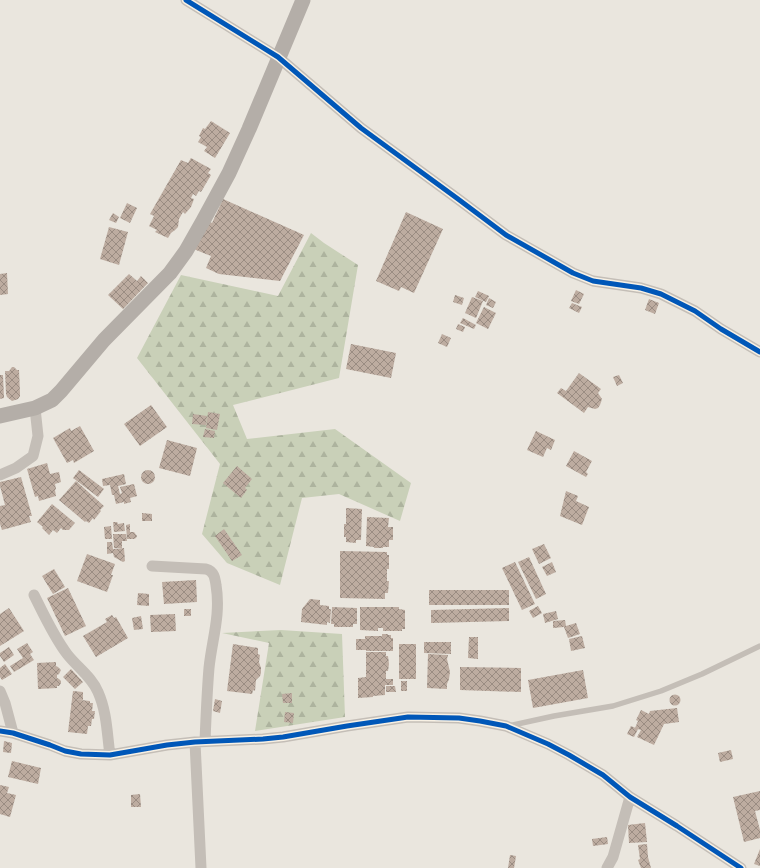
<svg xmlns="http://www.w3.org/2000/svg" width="760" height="868" font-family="'Public Sans',sans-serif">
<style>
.forest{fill:url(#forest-firs)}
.building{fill:url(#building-cross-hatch)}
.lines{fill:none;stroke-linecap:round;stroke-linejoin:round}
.lane{stroke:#c4beb7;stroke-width:5.5}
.street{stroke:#c4beb7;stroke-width:11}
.secondary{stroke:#b4aea8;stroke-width:15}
.cycleway-casing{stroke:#f8f1e4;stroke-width:8}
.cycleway{stroke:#0057b8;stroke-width:5}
</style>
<defs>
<pattern id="forest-firs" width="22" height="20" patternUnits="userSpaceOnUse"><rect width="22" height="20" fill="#c9d0b8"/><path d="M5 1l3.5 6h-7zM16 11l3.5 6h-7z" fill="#adb39e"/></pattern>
<pattern id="building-cross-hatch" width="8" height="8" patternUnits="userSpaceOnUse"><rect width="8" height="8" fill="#bdaca0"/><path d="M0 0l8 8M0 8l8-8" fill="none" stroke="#9a8c82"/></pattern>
</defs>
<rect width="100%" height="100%" fill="#eae6de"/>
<!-- forest -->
<path class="forest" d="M311 233 324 243 358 265 339 378 233 405 247 439 335 429 411 483 400 521 339 494 302 498 280 585 227 563 202 534 220 464 137 358 181 275 278 296Z
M281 630 342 634 345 717 255 731 269 643 222 633Z"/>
<!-- building -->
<path class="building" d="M211 121 230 133 215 158 204 151 207 147 198 142 201 137 199 136 203 128 205 129Z
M191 158 211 169 208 173 211 175 201 192 199 191 196 196 193 194 191 198 194 199 191 207 185 214 183 212 179 219 178 227 175 230 171 233 168 238 155 232 157 230 149 226 154 216 150 214 181 160 188 163Z
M223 199 304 235 280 281 219 274 206 268 211 256 191 248 209 221 212 223Z
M127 203 137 208 130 223 120 218Z
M406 212 443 229 414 293 401 287 399 291 376 281Z
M113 213 119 217 116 223 109 220Z
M109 227 128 232 119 265 100 259Z
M7 273 8 294 0 295V274Z
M129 274 137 281 141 276 148 283 123 309 108 295Z
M576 290 584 294 579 304 571 301Z
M478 291 489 296 486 302 475 297Z
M455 295 464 298 462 305 453 302Z
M472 297 483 301 476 318 465 313Z
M489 298 496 302 493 308 486 305Z
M649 299 659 303 655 314 645 310Z
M572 303 582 307 579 313 569 308Z
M484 307 496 313 488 329 476 323Z
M463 318 476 325 474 329 460 323Z
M458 324 465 327 463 332 456 329Z
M442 334 451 338 447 347 438 343Z
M351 344 396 353 391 378 346 369Z
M12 367H14L17 370H19L20 393V396L18 399 12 401 7 397 6 394 5 371H9Z
M579 373 601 389 598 393 602 399 600 405 598 408 595 409 588 407 584 413 557 393 561 388 566 391Z
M0 375H3L4 398 0 399Z
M619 375 623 383 617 386 613 377Z
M151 405 167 427 140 446 124 424Z
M208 412 220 414 217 430 206 428Z
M193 414 207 416 206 425 192 424Z
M80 426 94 451 74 463 73 460 67 463 53 438 70 428 71 431Z
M205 429 215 431 214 438 203 437Z
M536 431 555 440 551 450 547 448 543 457 527 450Z
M167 440 197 448 190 476 159 468Z
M574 451 592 461 586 472 588 474 586 477 566 466Z
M47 463 50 474 59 472 61 482 55 484 56 489 55 490 56 496 39 501 38 496 35 497 27 469Z
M237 466 252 479 245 488 247 490 241 498 223 483Z
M79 470 104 489 98 497 73 478Z
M141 477a7 7 0 1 1 14 0a7 7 0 1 1-14 0Z
M124 474 126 484 118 486 120 494 122 493 120 487 134 484 137 496 130 498 131 502 124 504V502L116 504 114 495H112L110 485 103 486 102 479Z
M21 477 32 516H29L31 522 2 530 0 524V506L5 505 0 486V482Z
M76 481 104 506 100 510 101 511 94 520 93 518 89 523 86 521 85 522 59 500Z
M566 491 578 496 576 501 589 507 582 525 560 516Z
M52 504 75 523 69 530H63L61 528 57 533 53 530 49 535 42 528 43 527 37 522Z
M346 508 362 509 361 540H356V543L346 542V537H344V524H346Z
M142 513 152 514V521H142Z
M367 517 389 518 388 527H393V540H389V547H383V548H374V547L366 546Z
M113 522H117L118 524 124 523 125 531 114 532Z
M130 524V532H134L137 536 136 538 134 539H127L126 525Z
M111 526 112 539H105L104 527Z
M224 529 242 555 232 561 215 536Z
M113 534H126L127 541H122V548H114Z
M107 542H112L113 549 124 548 125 561 123 562 114 557 113 553 107 554Z
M544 544 551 558 539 564 532 549Z
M340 551 387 552V555H389V569H387V581H389L388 593H385V599L340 598Z
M87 554 115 564 111 575H113L107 592 77 581Z
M529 557 546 594 536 599 518 562Z
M515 562 535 604 522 610 502 568Z
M552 562 556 572 547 576 542 567Z
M54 569 65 587 53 594 42 576Z
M196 580 197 602 164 604 162 582Z
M68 588 86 626 65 636 47 598Z
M429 590H509V605H429Z
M138 593 149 594V606L137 605Z
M310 599 320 600V605L329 606V609H331L330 623 327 622V625L301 622 302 609Z
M538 606 542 613 533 618 529 611Z
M332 607 357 608V624H353V627H334V624H331Z
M360 607H399V609L405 610V629H402V631H383V628H378V631L360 630Z
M9 608 24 631 0 646V614Z
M509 608V621L431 623V610Z
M184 609H191V616H184Z
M556 611 558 619 545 623 543 614Z
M175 614 176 631 151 632 150 615Z
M112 615 114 618 116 617 128 638 96 657 83 636 107 622 105 619Z
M141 616 143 629 134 630 132 618Z
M565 620 566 626 576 623 580 634 568 638 564 627 553 628V621Z
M382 634H388V635H391V638H393V651H366V650H356V639H365V636H382Z
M582 636 585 648 571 651 569 639Z
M469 637H478V659L468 658Z
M424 642H451V654L424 653Z
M27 643 33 652 30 654 34 660 14 672 10 666 23 658 17 649Z
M233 644 258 648V654L260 655 259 662 261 668V673L260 676 256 680 255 691 253 690 252 694 227 691Z
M399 644H416V679H399Z
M9 647 14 655 4 662 0 656V653Z
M366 652H386V656H388L389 664 388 671H386V679H393V685H385V695L373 696V697L358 698V678L366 677Z
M428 654 448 655 447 659 450 672 449 679 447 684V689L427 688Z
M56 662V666L58 667 61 670 59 674 57 675V678L59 679 61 681V683L59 686H57V688L38 689 37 663Z
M5 664 12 674 2 680 0 677V668Z
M460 667 521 668V692L460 690Z
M71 669 83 682 75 689 63 677Z
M583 670 588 698 533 708 528 680Z
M401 681H407V691H401Z
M386 686H395L396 692H386Z
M73 691 83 692V700L72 699Z
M292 693V703H283L282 694Z
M669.5 700a5.5 5.5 0 1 1 11 0a5.5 5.5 0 1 1-11 0Z
M72 699 90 701V703H93L92 711H95L94 719H92L91 726H88L87 734 68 732Z
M215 699 222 701 220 713 213 711Z
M677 708 679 722 664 724 654 745 637 737 641 730 635 728 638 721 636 720 641 710 649 714 650 711Z
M285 712 294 713 293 723 284 722Z
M631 726 638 729 634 737 627 734Z
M4 741 12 743 11 753 3 752Z
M731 750 733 759 720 762 718 753Z
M12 761 41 768 38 784 8 777Z
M0 785 9 787 7 793 16 795 10 817 0 814Z
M760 791V810L755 811 760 830V838L744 842 733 797Z
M140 794 141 807H131V795Z
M645 823 647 842 629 843 628 825Z
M607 837 608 844 593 846 592 839Z
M647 844 648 857 651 868H641L638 860 640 859 638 845Z
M760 849V866L754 864Z
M510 855 516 856 514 868H508Z"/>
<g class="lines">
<!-- lane -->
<path class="lane" d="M508 726 554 716 613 706 661 691 702 674 760 646"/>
<!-- street -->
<path class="street" d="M186 0 278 57 361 128 458 199 506 235 573 273 593 281 641 288 661 294 695 311 721 329 760 352
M0 475 16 468 33 456 38 436 35 408
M152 566 206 569C214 571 215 578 216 585 221 615 212 639 209 668 207 692 206 717 205 741
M34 595C44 615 54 637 67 654 77 667 92 677 98 692 107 712 107 734 110 755
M0 691 5 703 13 733
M0 731 13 733 50 745 65 751 81 754 110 755 167 745 195 742 263 739 283 737 347 726 408 717 459 718 480 721 506 726 548 744 569 755 603 775 630 797 677 826 741 868
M195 742 201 868
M607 868 613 857 630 797"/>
<!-- secondary -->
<path class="secondary" d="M0 416 35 408 52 400 61 391 104 340 170 273 186 251 203 221 229 173 249 129 303 0"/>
<defs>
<path id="cycleway" d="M186 0 278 57 361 128 458 199 506 235 573 273 593 281 641 288 661 294 695 311 721 329 760 352
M0 731 13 733 50 745 65 751 81 754 110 755 167 745 195 742 263 739 283 737 347 726 408 717 459 718 480 721 506 726 548 744 569 755 603 775 630 797 677 826 741 868"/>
</defs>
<!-- cycleway casing -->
<use href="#cycleway" class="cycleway-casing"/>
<!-- cycleway -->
<use href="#cycleway" class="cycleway"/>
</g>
</svg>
